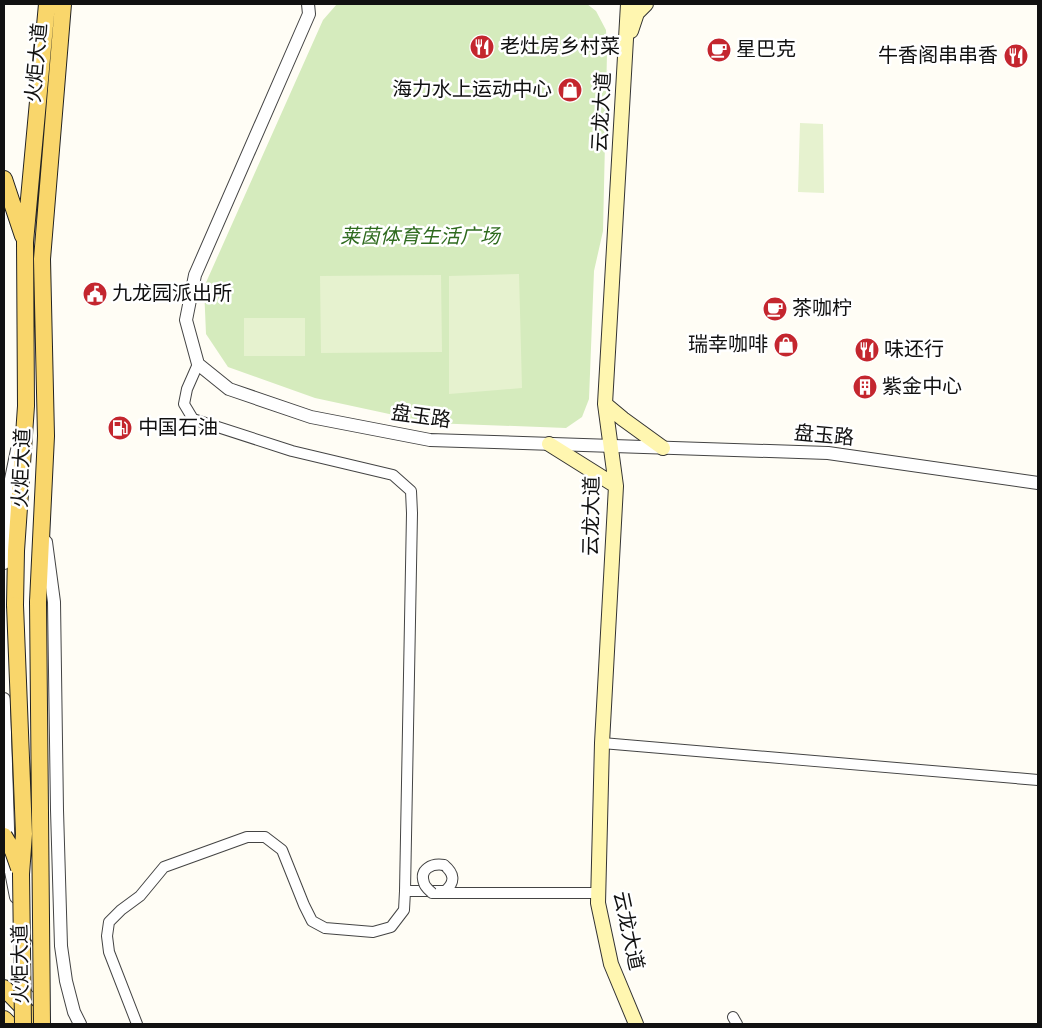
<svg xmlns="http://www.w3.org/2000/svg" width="1042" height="1028" font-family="Spectral,'Noto Sans SC',serif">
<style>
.green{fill:#d5ebbd}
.pitch{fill:#e6f2cf}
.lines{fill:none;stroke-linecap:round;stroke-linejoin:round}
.minor-casing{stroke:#444;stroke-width:12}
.tertiary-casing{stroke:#444;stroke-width:14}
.secondary-casing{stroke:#333;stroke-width:16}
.primary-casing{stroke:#222;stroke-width:18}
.minor{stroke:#fff;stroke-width:10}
.tertiary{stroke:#fff;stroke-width:12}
.secondary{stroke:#fff6b0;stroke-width:14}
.primary{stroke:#f9d66b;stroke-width:16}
.minor-bridge-casing{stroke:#444;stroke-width:12;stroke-linecap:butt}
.primary-bridge-casing{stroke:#222;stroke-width:18;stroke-linecap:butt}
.minor-bridge{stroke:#fff;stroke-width:10}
.primary-bridge{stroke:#f9d66b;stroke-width:16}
.labels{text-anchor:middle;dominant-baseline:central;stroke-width:5;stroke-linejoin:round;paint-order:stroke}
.poi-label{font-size:20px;fill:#111;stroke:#fff;text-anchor:start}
.street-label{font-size:20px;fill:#111;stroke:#fff}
.park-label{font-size:20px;font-style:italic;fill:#2f6b1f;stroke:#fff}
</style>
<rect width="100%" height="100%" fill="#fffdf5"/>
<!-- green -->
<path class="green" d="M337 4H587L596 11 606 30 607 53 603 231 594 271 589 399 582 417 566 428 431 423 315 398 228 367 206 334 204 287 323 20Z"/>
<!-- pitch -->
<path class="pitch" d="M800 123 823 124 824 193 798 192Z
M519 274 522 388 449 394V276Z
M441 275 442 352 321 353 320 276Z
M244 318H305V356H244Z"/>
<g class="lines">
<defs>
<path id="minor" d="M602 743 1038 780
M405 891H445C456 882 454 873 444 865
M432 893H599
M733 1017 737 1024
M137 1024 109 952 107 936 109 922 121 910 140 896 164 867 247 837H265L282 850 304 905 312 921 325 928 373 932 391 927 404 910 405 891 412 513 411 491 393 475 292 451 193 419 184 404 187 389 198 364"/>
<path id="tertiary" d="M308 4 309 14 195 275 186 320 198 364 229 389 311 417 430 440 828 453 1038 483
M46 542 54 602 57 810 61 946 66 981 74 1012 80 1024
M4 563 8 494 17 450
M4 699 9 861 4 867
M9 861 16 897
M26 944 37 987"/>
<path id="secondary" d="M628 4 605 404 616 486 602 743 598 903 611 964 636 1024
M631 31 637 13 646 4
M605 404 623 419 663 448
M549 444 616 486"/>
<path id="primary" d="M4 179 23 236
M38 602 46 436 42 259 63 4
M15 605 16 551 26 406 25 242 47 4
M4 988 39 1024
M4 1019 9 1024"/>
</defs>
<!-- minor casing -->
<use href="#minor" class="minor-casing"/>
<!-- tertiary casing -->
<use href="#tertiary" class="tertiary-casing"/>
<!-- secondary casing -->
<use href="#secondary" class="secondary-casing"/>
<!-- primary casing -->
<use href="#primary" class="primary-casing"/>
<!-- minor -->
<use href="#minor" class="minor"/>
<!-- tertiary -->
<use href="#tertiary" class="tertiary"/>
<!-- secondary -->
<use href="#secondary" class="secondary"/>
<!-- primary -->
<use href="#primary" class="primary"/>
<defs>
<path id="minor-bridge" d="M432 893C429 890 425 887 424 883 419 869 432 863 444 865"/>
<path id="primary-bridge" d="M38 602 42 1024
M15 605 24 834 21 874 23 1024
M4 836 13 851 19 868"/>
</defs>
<!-- minor-bridge casing -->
<use href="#minor-bridge" class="minor-bridge-casing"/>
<!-- primary-bridge casing -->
<use href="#primary-bridge" class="primary-bridge-casing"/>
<!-- minor-bridge -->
<use href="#minor-bridge" class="minor-bridge"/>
<!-- primary-bridge -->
<use href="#primary-bridge" class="primary-bridge"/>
</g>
<!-- icons -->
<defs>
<symbol id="restaurant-disc" viewBox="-11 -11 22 22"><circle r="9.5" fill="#c4262e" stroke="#fff"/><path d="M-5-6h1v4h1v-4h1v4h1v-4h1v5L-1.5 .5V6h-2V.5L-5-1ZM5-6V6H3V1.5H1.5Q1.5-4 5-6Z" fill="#fff"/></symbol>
<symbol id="cafe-disc" viewBox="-11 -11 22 22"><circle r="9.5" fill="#c4262e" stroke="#fff"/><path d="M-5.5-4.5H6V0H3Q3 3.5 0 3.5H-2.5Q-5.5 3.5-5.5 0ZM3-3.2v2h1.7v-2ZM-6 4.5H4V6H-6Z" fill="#fff"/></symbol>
<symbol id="shop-disc" viewBox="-11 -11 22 22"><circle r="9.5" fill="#c4262e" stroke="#fff"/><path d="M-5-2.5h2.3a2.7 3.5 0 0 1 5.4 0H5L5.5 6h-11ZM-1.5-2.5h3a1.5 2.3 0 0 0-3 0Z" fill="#fff"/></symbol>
<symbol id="civic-disc" viewBox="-11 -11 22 22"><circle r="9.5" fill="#c4262e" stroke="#fff"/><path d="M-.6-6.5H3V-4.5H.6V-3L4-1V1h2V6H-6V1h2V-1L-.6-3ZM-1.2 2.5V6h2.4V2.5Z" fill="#fff"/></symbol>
<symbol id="building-disc" viewBox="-11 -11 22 22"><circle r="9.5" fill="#c4262e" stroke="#fff"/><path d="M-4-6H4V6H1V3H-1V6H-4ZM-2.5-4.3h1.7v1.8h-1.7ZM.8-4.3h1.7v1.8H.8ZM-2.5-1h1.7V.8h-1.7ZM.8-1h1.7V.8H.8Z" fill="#fff"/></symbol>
<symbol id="fuel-disc" viewBox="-11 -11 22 22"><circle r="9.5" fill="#c4262e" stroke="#fff"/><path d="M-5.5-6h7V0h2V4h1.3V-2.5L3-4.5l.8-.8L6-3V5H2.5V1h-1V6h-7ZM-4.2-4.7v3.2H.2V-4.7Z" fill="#fff"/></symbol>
</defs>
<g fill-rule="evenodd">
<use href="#restaurant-disc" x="468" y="33" width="28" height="28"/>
<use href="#cafe-disc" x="705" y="36" width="28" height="28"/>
<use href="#restaurant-disc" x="1002" y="42" width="28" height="28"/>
<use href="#shop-disc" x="556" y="76" width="28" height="28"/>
<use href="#civic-disc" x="81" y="280" width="28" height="28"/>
<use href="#cafe-disc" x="761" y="295" width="28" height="28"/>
<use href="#shop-disc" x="772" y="331" width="28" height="28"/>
<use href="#restaurant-disc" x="853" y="336" width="28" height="28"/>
<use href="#building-disc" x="851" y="373" width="28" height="28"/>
<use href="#fuel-disc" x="106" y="414" width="28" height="28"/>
</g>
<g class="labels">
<!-- poi labels -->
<g class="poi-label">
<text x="500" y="47">老灶房乡村菜</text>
<text x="736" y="50">星巴克</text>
<text x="998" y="56" text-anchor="end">牛香阁串串香</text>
<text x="552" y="90" text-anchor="end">海力水上运动中心</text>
<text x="112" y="294">九龙园派出所</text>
<text x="792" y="309">茶咖柠</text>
<text x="768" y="345" text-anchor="end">瑞幸咖啡</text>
<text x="884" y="350">味还行</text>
<text x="882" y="387">紫金中心</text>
<text x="138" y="428">中国石油</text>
</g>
<!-- street labels -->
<g class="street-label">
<text transform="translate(37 63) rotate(-85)">火炬大道</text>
<text transform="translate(602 112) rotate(-87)">云龙大道</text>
<text transform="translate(421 417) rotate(8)">盘玉路</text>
<text transform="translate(824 436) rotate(5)">盘玉路</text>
<text transform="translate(22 468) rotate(-88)">火炬大道</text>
<text transform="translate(592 516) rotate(-89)">云龙大道</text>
<text transform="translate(628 931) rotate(78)">云龙大道</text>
<text transform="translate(21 964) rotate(-91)">火炬大道</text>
</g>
<!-- park labels -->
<g class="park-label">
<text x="420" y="237">莱茵体育生活广场</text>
</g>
</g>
<!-- border -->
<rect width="1042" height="1028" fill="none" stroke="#111111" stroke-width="10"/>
</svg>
